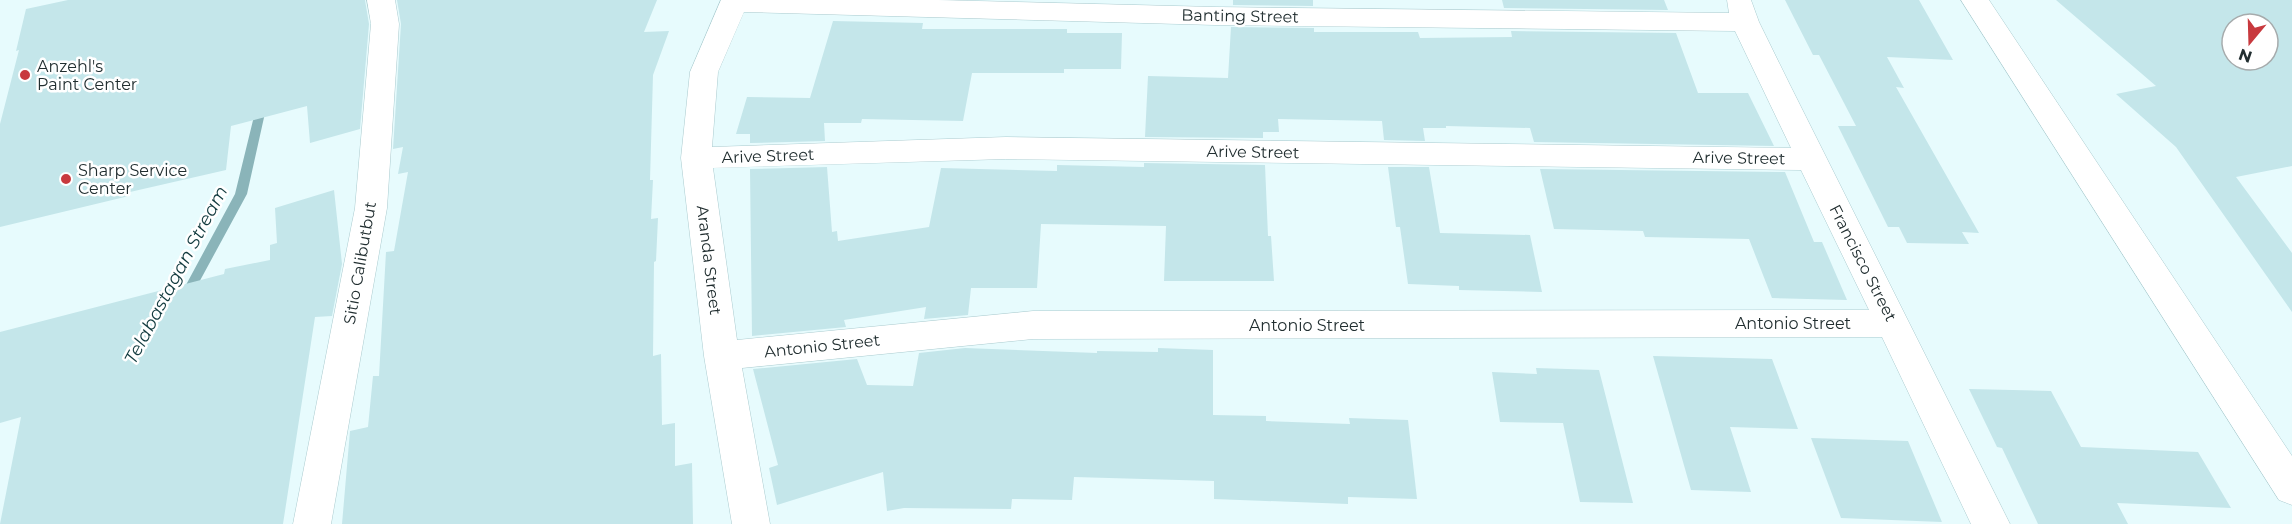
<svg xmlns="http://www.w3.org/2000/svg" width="2292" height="524" font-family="Montserrat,sans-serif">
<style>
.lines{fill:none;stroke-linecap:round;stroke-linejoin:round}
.stream{fill:#8ab4b9;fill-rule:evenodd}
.building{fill:#c4e6ea;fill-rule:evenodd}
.minor-casing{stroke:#aacbcf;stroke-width:1}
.tertiary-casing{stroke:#aacbcf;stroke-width:1}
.minor{fill:#fff;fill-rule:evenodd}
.tertiary{fill:#fff;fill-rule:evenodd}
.poi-dot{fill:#c8393e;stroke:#fff;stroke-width:2}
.labels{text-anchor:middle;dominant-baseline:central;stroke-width:5;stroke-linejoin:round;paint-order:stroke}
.street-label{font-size:16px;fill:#212e30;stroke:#fff}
.poi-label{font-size:16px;fill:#212e30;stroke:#fff;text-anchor:start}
.water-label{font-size:18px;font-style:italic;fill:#113a3e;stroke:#fff}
</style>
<rect width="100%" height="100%" fill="#e7fbfd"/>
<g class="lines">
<!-- stream -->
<path class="stream" d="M262 100 267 104 247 194 190 299H182L180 296 235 194 257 104Z"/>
</g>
<!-- building -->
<path class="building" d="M68 0H365L369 24 360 129 310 143 307 106 231 126 226 170 130 192 129 196 0 227V124L19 50 16 51 26 9Z
M397 0H657L644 32 669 31 653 75 650 180H653L651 219 658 218 656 261 654 262 653 356 661 354 662 425 675 423V466L692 463 693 524H342L350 431 368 427 373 376H379L386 252 394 251 408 172 398 174 403 147 393 149 401 24Z
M1233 0H1313V6L1233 5Z
M1502 0H1664L1668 10 1504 8Z
M1785 0H1919L1953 60 1887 57 1904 88 1896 87 1979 233 1962 232 1969 244 1907 243 1899 227H1888L1838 126H1856L1819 55H1813Z
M2056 0H2292V166L2236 177 2292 253V312L2176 147 2116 94 2156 86ZM2232 24H2268V60H2232Z
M833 21 923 23 922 29H1067V33H1122L1121 69H1064V73H972L963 121 862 119 861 123H824L825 141 750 143V134H736L747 97 810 98Z
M1231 27 1314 28V32H1418L1420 38 1512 37 1511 31 1676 33 1698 93H1748L1774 146 1534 142 1530 128 1446 126V128H1423L1425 141 1384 140 1382 121 1278 119 1279 132H1263V138L1145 137 1148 76 1228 78Z
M1144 163 1265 165 1268 236H1271L1274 281H1164L1166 226 1041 224 1037 288H971L968 315 924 319 926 307 844 320 846 327 752 336 750 169 827 167 832 232 837 231 838 241 929 227 941 168 1057 171V165L1144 167Z
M1388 167H1429L1440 233 1530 235 1542 292 1459 290V286L1408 284 1400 227H1396Z
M1540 169 1785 172 1814 242H1822L1847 300 1772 298 1749 239 1645 237 1643 231 1554 229Z
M334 190 342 264 332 316 315 317 283 524H0L21 417 0 423V332L224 274 225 269 270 260V245L277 243 275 208Z
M965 348 1097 353V351L1158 352V348L1213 350V415L1266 416V421L1350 424 1349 418 1408 420 1417 499 1348 497V504L1214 499V481L1074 477 1072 500 1012 499 1011 509 904 508 887 511 883 472 777 505 769 468 778 465 753 369 857 359 867 385 913 386 919 353Z
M1653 356 1772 359 1798 429 1730 427 1751 492 1691 490Z
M1536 368 1599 370 1633 503 1580 502 1563 423 1500 422 1492 372 1537 374Z
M1969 389 2051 391 2081 447 2198 452 2231 508 2117 503 2128 524H2038L2002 448 1997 447Z
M1811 438 1908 441 1942 522 1841 518Z"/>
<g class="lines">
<defs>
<path id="minor" d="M367 0H395L399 24 387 208 331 524H293L355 208 371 24Z
M721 0H938L1215 7 1729 13 1727 0H1751L1759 22 1790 85 2010 524H1971L1882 337 1033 339 742 368 770 524H732L704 356 681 158 690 72ZM744 12 1215 25 1735 31 1791 148 1006 137 712 147 718 72ZM1006 159 1801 170 1869 310 1033 311 737 340 713 168Z"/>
<path id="tertiary" d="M1961 0H1989L2292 456V505L2279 500Z"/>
</defs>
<!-- minor casing -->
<use href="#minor" class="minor-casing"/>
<!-- tertiary casing -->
<use href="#tertiary" class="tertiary-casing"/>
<!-- minor -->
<use href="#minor" class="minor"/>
<!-- tertiary -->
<use href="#tertiary" class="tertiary"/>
</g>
<!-- markers -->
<g class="poi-dot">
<circle cx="25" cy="75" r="6"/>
<circle cx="66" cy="179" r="6"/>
</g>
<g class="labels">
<!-- street labels -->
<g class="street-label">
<text transform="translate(1240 16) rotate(1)">Banting Street</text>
<text transform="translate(1253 152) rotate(1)">Arive Street</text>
<text transform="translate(768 156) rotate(-2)">Arive Street</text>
<text transform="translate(1739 158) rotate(1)">Arive Street</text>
<text transform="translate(709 260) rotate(83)">Aranda Street</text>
<text transform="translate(360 263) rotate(-80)">Sitio Calibutbut</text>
<text transform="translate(1863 263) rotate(63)">Francisco Street</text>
<text x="1793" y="323">Antonio Street</text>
<text x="1307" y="325">Antonio Street</text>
<text transform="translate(822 346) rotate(-6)">Antonio Street</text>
</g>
<!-- poi labels -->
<g class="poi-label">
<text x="37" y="66">Anzehl's<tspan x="37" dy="18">Paint Center</tspan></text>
<text x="78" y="170">Sharp Service<tspan x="78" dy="18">Center</tspan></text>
</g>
<!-- water labels -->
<g class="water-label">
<text transform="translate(176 275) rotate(-62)">Telabastagan Stream</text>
</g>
</g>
<!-- north arrow -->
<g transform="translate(2250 42) rotate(199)"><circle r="28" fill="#ffffff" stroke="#a6abac" stroke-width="1.5"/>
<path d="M0-4.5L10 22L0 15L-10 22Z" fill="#c8393e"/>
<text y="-9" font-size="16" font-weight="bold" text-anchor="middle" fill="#212e30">N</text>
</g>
</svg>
